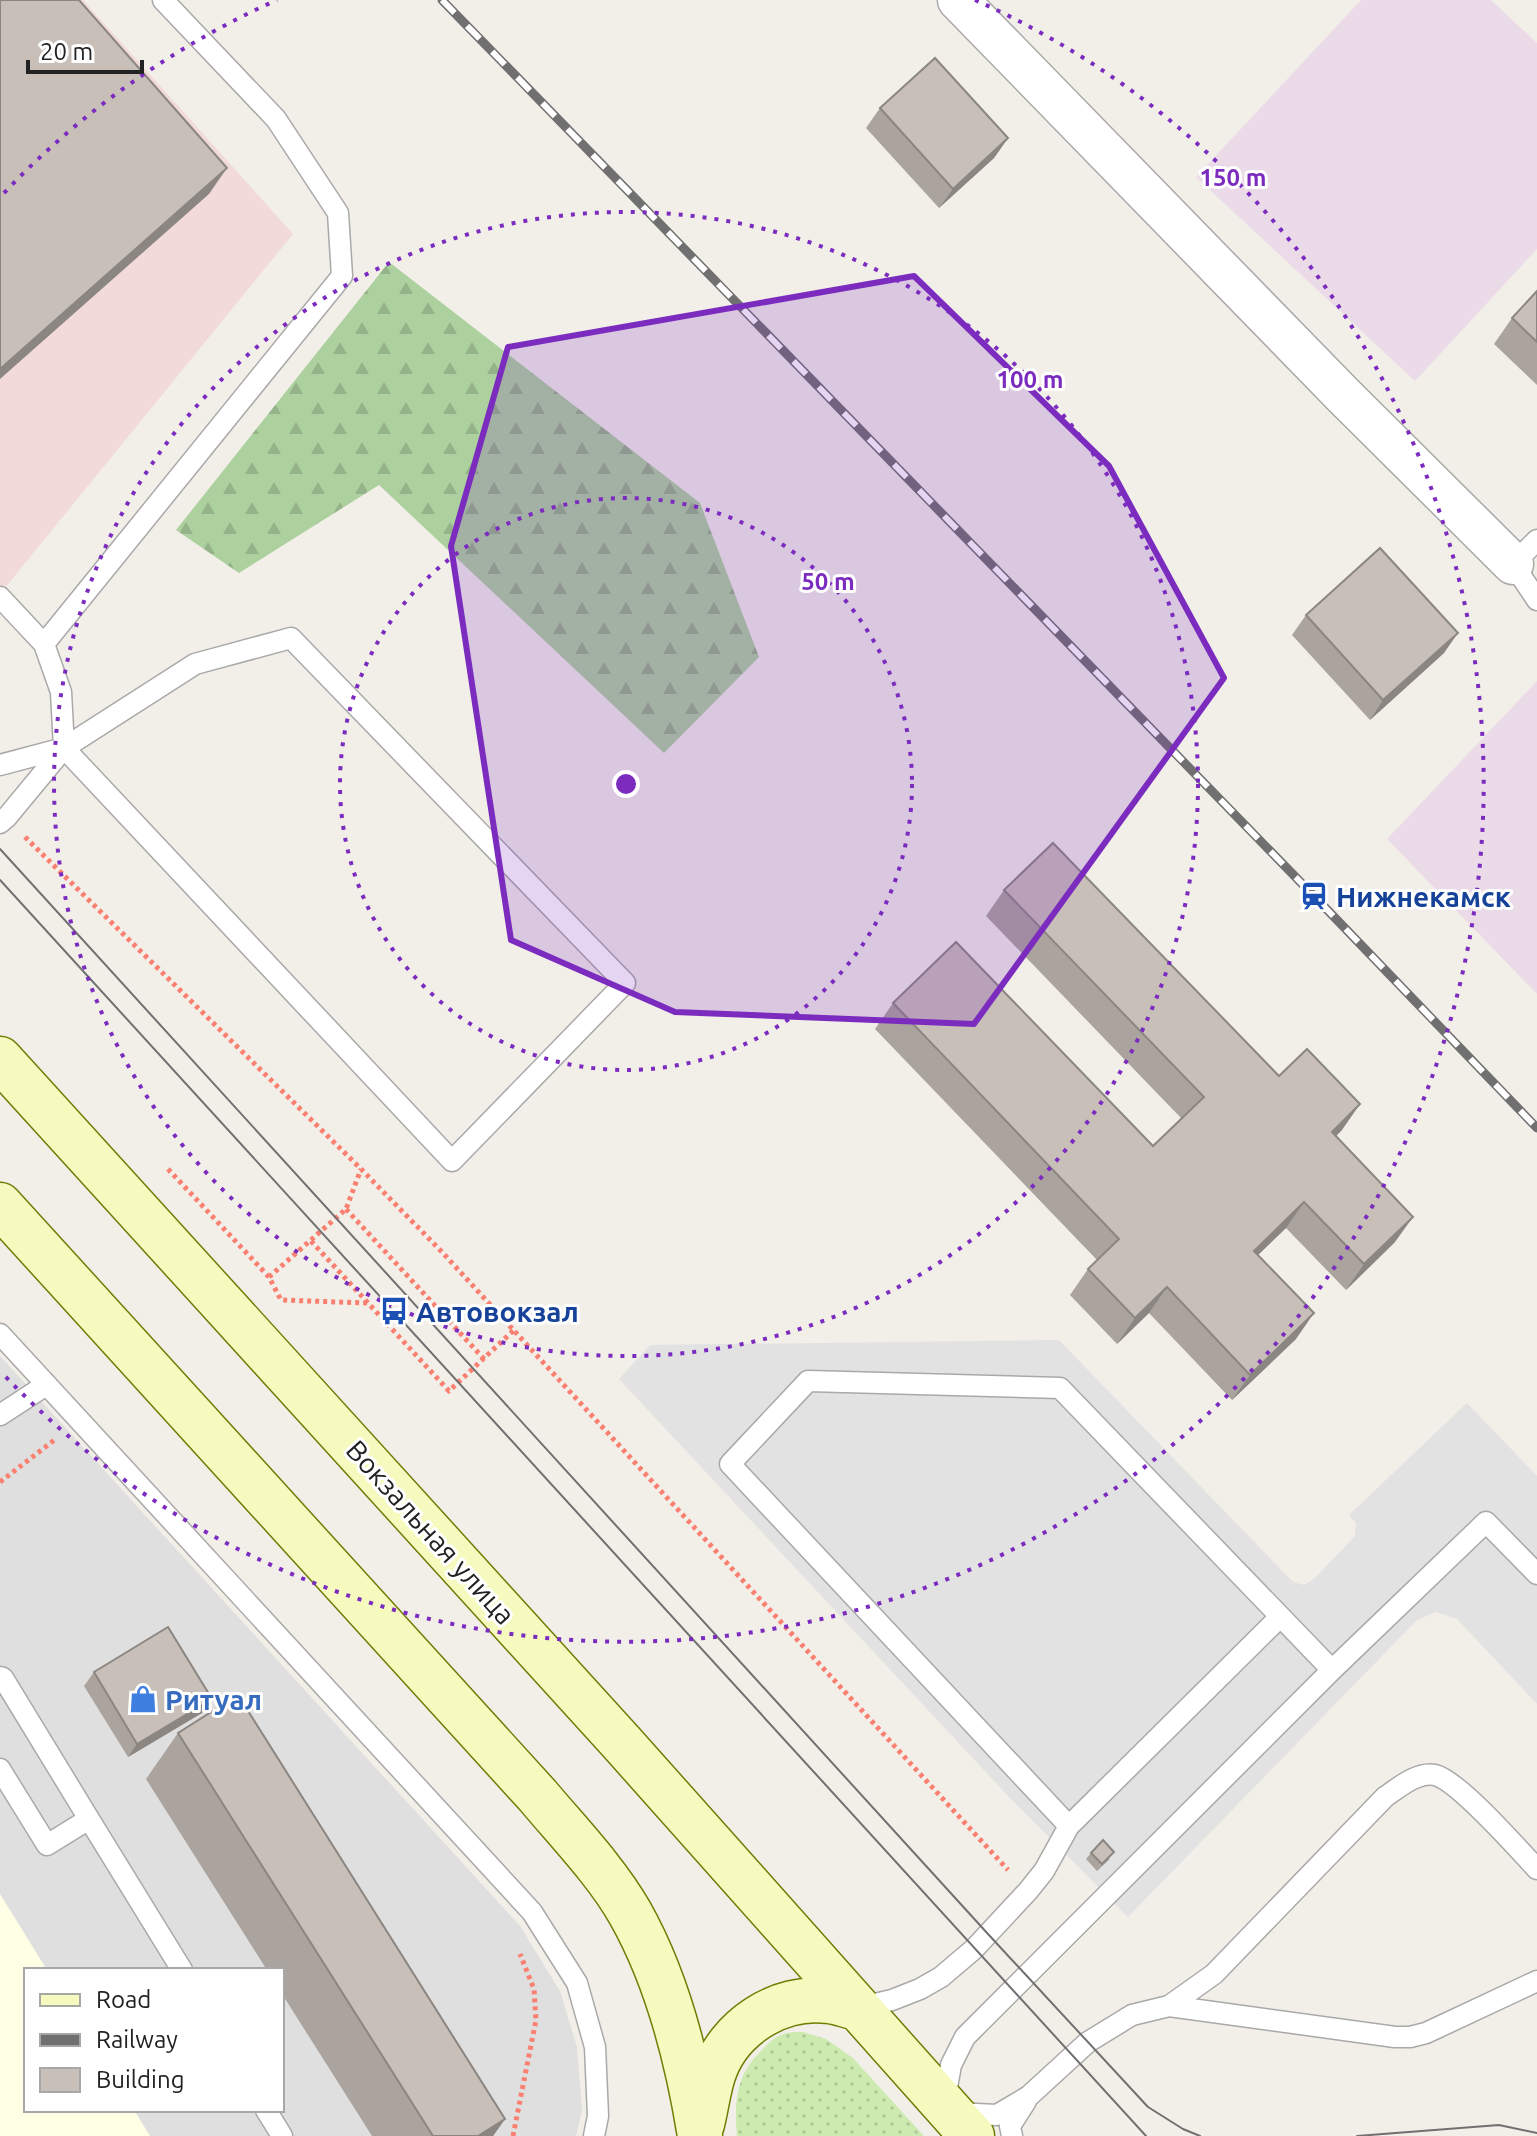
<svg xmlns="http://www.w3.org/2000/svg" width="1537" height="2136" font-family="Ubuntu,sans-serif">
<style>
.residential{fill:#e0dfdf;fill-rule:evenodd}
.commercial{fill:#f2dad9}
.industrial{fill:#ebdbe8}
.education{fill:#ffffe5}
.grass{fill:url(#grass-dots)}
.forest{fill:url(#forest-firs)}
.parking{fill:#e2e2e2}
.lines{fill:none;stroke-linecap:round;stroke-linejoin:round}
.service-casing{stroke:#a9a9a9;stroke-width:23}
.minor-casing{stroke:#a9a9a9;stroke-width:43}
.secondary-casing{stroke:#707d05;stroke-width:47}
.path{stroke:#fa8072;stroke-width:5;stroke-dasharray:4 4;stroke-linecap:butt}
.service{stroke:#fff;stroke-width:20}
.minor{stroke:#fff;stroke-width:40}
.secondary{stroke:#f7fabf;stroke-width:44}
.tram{stroke:#707070;stroke-width:2}
.rail-casing{stroke:#707070;stroke-width:9}
.rail{stroke:#fff;stroke-width:6;stroke-dasharray:18;stroke-linecap:butt}
.wall{fill:#aba49e}
.shaded-wall{fill:#8b8681}
.building{fill:#c7bfb8;stroke:#8b8681;stroke-width:2}
.marked{fill:#7b2cbf;fill-opacity:0.2;stroke:#7b2cbf;stroke-width:6;stroke-linejoin:round}
.ring{fill:none;stroke:#7b2cbf;stroke-width:4;stroke-dasharray:4 8}
.labels{text-anchor:middle;dominant-baseline:central;stroke-width:6;stroke-linejoin:round;paint-order:stroke}
.transit-label{font-size:28px;font-weight:bold;fill:#164399;stroke:#fff;text-anchor:start}
.street-label{font-size:28px;fill:#222;stroke:#fff}
.shop-label{font-size:28px;font-weight:bold;fill:#366cbe;stroke:#fff;text-anchor:start}
.centre{fill:#7b2cbf;stroke:#fff;stroke-width:4}
.ring-label{font-size:24px;text-anchor:middle;font-weight:bold;fill:#7b2cbf;stroke:#fff;stroke-width:6;stroke-linejoin:round;paint-order:stroke}
</style>
<defs>
<pattern id="grass-dots" width="8" height="8" patternUnits="userSpaceOnUse" patternTransform="scale(2)"><rect width="8" height="8" fill="#cdebb0"/><path d="M2 2h.1M6 6h.1" fill="none" stroke="#b0c997" stroke-width="1.8" stroke-linecap="round"/></pattern>
<pattern id="forest-firs" width="22" height="20" patternUnits="userSpaceOnUse" patternTransform="scale(2)"><rect width="22" height="20" fill="#add19e"/><path d="M5 1l3.5 6h-7zM16 11l3.5 6h-7z" fill="#95b388"/></pattern>
</defs>
<rect width="100%" height="100%" fill="#f2efe9"/>
<!-- residential -->
<path class="residential" d="M0 1356 520 1926 560 1991 577 2047 582 2111 576 2136H0ZM26 1970H282V2110H26Z"/>
<!-- commercial -->
<path class="commercial" d="M0 0H83L293 234 0 594Z"/>
<!-- industrial -->
<path class="industrial" d="M1361 0H1491L1537 43V249L1415 381 1196 177Z
M1537 681V994L1387 839Z"/>
<!-- education -->
<path class="education" d="M0 1894 47 1970H26V2110H134L150 2136H0Z"/>
<!-- grass -->
<path class="grass" d="M803 2032 826 2039 853 2058 924 2136H737C734 2101 736 2074 763 2049 768 2043 776 2036 784 2034 789 2032 797 2032 803 2032Z"/>
<!-- forest -->
<path class="forest" d="M389 262 700 503 759 657 664 753 379 485 239 573 176 530Z"/>
<!-- parking -->
<path class="parking" d="M1059 1340 1293 1582 1304 1585 1314 1579 1355 1536 1356 1523 1349 1515 1467 1403 1537 1476V1704L1457 1619 1436 1612 1417 1620 1128 1917 1011 1799 619 1379 650 1345Z"/>
<g class="lines">
<defs>
<path id="service" d="M1537 540 1513 564 1537 600
M0 597 44 644 61 692 64 748 7 817 0 823
M291 638 625 983 452 1161 64 748 195 664Z
M44 644 342 276 338 213 276 119 163 0
M0 765 64 748
M0 1334 532 1912 577 1983 595 2047 598 2116 594 2136
M0 1415 46 1385
M0 1677 3 1678 89 1819
M0 1769 47 1845 89 1819 182 1970
M1069 1826 730 1464 808 1381 1060 1388 1332 1670
M1169 2006 1214 1974 1385 1797C1398 1788 1418 1771 1435 1775 1459 1781 1518 1849 1537 1869
M858 2008 892 2000 920 1989 941 1977 974 1949 1028 1891 1044 1871 1069 1826 1280 1617
M944 2104 951 2065 965 2037 1332 1670 1486 1522 1537 1574
M266 2110 282 2136
M955 2113 997 2115 1029 2096 1088 2042 1132 2015 1169 2006 1395 2037H1410L1426 2033 1537 1981
M1012 2136 1010 2126 1026 2101"/>
<path id="minor" d="M958 0 1343 395 1513 564"/>
<path id="secondary" d="M0 1059 622 1743 972 2136
M0 1205 538 1796C569 1833 606 1871 630 1913 668 1980 688 2061 700 2136
M702 2124C706 2108 708 2091 713 2075 728 2028 778 1995 828 2001 838 2002 848 2006 858 2008"/>
</defs>
<!-- service casing -->
<use href="#service" class="service-casing"/>
<!-- minor casing -->
<use href="#minor" class="minor-casing"/>
<!-- secondary casing -->
<use href="#secondary" class="secondary-casing"/>
<!-- path -->
<path class="path" d="M25 837 361 1169 442 1252 1008 1870
M168 1169 269 1277 281 1300 367 1303
M346 1209 484 1359
M311 1241 449 1391 514 1330
M269 1277 346 1209 361 1169
M0 1482 57 1438
M513 2136 536 2020 534 1989 520 1954"/>
<!-- service -->
<use href="#service" class="service"/>
<!-- minor -->
<use href="#minor" class="minor"/>
<!-- secondary -->
<use href="#secondary" class="secondary"/>
<!-- tram -->
<path class="tram" d="M0 849 988 1934 1148 2107 1183 2129 1200 2136
M0 880 1146 2136
M1357 2136 1499 2125 1537 2133"/>
<defs>
<path id="rail" d="M442 0 1314 896 1537 1128"/>
</defs>
<!-- rail casing -->
<use href="#rail" class="rail-casing"/>
<!-- rail -->
<use href="#rail" class="rail"/>
</g>
<!-- wall -->
<path class="wall" d="M880 108 1008 138 994 158 939 208 866 128Z
M1537 291V385L1494 344 1512 318Z
M1306 615 1444 653 1370 720 1292 635Z
M1004 890 1279 1076 1342 1130 1336 1136 1395 1242 1346 1290 1286 1228 1258 1255 1296 1339 1232 1400 1149 1313 1117 1344 1070 1295 1088 1269 1097 1260 875 1029 893 1003 1153 1146 1182 1119 986 916Z
M94 1672 212 1699 202 1713 128 1757 84 1686Z
M178 1733 505 2119 493 2136H372L282 1994V1970H267L146 1779Z
M1091 1853 1110 1859 1097 1871 1086 1859Z"/>
<!-- shaded-wall -->
<path class="shaded-wall" d="M1008 138 994 158 939 208 953 189Z
M227 168 209 194 0 379V369Z
M1458 633 1444 653 1370 720 1383 700Z
M1360 1104 1342 1130 1314 1157 1332 1132Z
M1304 1202 1286 1228 1236 1276 1254 1251Z
M1413 1217 1395 1242 1346 1290 1364 1264Z
M1167 1287 1149 1313 1117 1344 1135 1318Z
M1314 1313 1296 1339 1232 1400 1250 1375Z
M212 1699 202 1713 128 1757 137 1744Z
M505 2119 493 2136H478Z"/>
<!-- building -->
<path class="building" d="M0 0H79L227 168 0 369Z
M935 58 1008 138 953 189 880 108Z
M1537 291V342L1512 318Z
M1380 548 1458 633 1383 700 1306 615Z
M1053 843 1279 1076 1307 1049 1360 1104 1332 1132 1413 1217 1364 1264 1304 1202 1254 1251 1314 1313 1250 1375 1167 1287 1135 1318 1088 1269 1119 1239 893 1003 956 942 1153 1146 1204 1097 1004 890Z
M168 1627 212 1699 137 1744 94 1672Z
M238 1695 505 2119 478 2136H433L178 1733Z
M1103 1840 1114 1852 1102 1864 1091 1853Z"/>
<!-- marked area -->
<path class="marked" d="M914 276 1109 466 1224 678 974 1024 675 1012 511 940 451 546 508 347Z"/>
<!-- distance rings -->
<g class="ring">
<circle cx="626" cy="784" r="286"/>
<circle cx="626" cy="784" r="572"/>
<path d="M4 193A858 858 0 0 1 277 0M975 0A858 858 0 1 1 4 1375"/>
</g>
<!-- icons -->
<defs>
<symbol id="station-bare" viewBox="-9 -9 18 18"><path d="M-3-6H3Q5-6 5-4V2Q5 4 3 4L4.5 6H3L1.5 4h-3L-3 6H-4.5L-3 4Q-5 4-5 2V-4Q-5-6-3-6ZM-3.5-4v3h7v-3ZM-3.5 1v1.5H-2V1ZM2 1v1.5H3.5V1Z" fill="#1a4fb4" stroke="#fff" stroke-width="2.5" paint-order="stroke"/></symbol>
<symbol id="bus-bare" viewBox="-9 -9 18 18"><path d="M-5-6H5V4H4V6H2V4H-2V6H-4V4H-5ZM-3.5-4V0h7V-4ZM-3.5 1.2v1.5H-2V1.2ZM2 1.2v1.5H3.5V1.2Z" fill="#1a4fb4" stroke="#fff" stroke-width="2.5" paint-order="stroke"/></symbol>
<symbol id="shop-bare" viewBox="-9 -9 18 18"><path d="M-5-2.5h2.3a2.7 3.5 0 0 1 5.4 0H5L5.5 6h-11ZM-1.5-2.5h3a1.5 2.3 0 0 0-3 0Z" fill="#3f7fe0" stroke="#fff" stroke-width="2.5" paint-order="stroke"/></symbol>
</defs>
<g fill-rule="evenodd">
<use href="#station-bare" x="1294" y="876" width="40" height="40"/>
<use href="#bus-bare" x="374" y="1291" width="40" height="40"/>
<use href="#shop-bare" x="123" y="1679" width="40" height="40"/>
</g>
<g class="labels">
<!-- transit labels -->
<g class="transit-label">
<text x="1336" y="896">Нижнекамск</text>
<text x="416" y="1311">Автовокзал</text>
</g>
<!-- street labels -->
<g class="street-label">
<text transform="translate(431 1532) rotate(48)">Вокзальная улица</text>
</g>
<!-- shop labels -->
<g class="shop-label">
<text x="165" y="1699">Ритуал</text>
</g>
</g>
<circle cx="626" cy="784" r="12" class="centre"/>
<g class="ring-label">
<text x="1233" y="186">150 m</text>
<text x="1030" y="388">100 m</text>
<text x="828" y="590">50 m</text>
</g>
<!-- legend -->
<rect x="24" y="1968" width="260" height="144" fill="#ffffff" stroke="#a7a7a7" stroke-width="2"/>
<rect x="40" y="1994" width="40" height="12" fill="#f7fabf" stroke="#a7a7a7" stroke-width="2"/>
<text x="96" y="2008" font-size="24" fill="#222222">Road</text>
<rect x="40" y="2034" width="40" height="12" fill="#707070" stroke="#a7a7a7" stroke-width="2"/>
<text x="96" y="2048" font-size="24" fill="#222222">Railway</text>
<rect x="40" y="2068" width="40" height="24" fill="#c7bfb8" stroke="#a7a7a7" stroke-width="2"/>
<text x="96" y="2088" font-size="24" fill="#222222">Building</text>
<!-- scale -->
<path d="M28 60v12h114v-12" fill="none" stroke="#222222" stroke-width="4"/>
<text x="40" y="60" font-size="24" fill="#222222" stroke="#ffffff" stroke-width="6" paint-order="stroke">20 m</text>
</svg>
